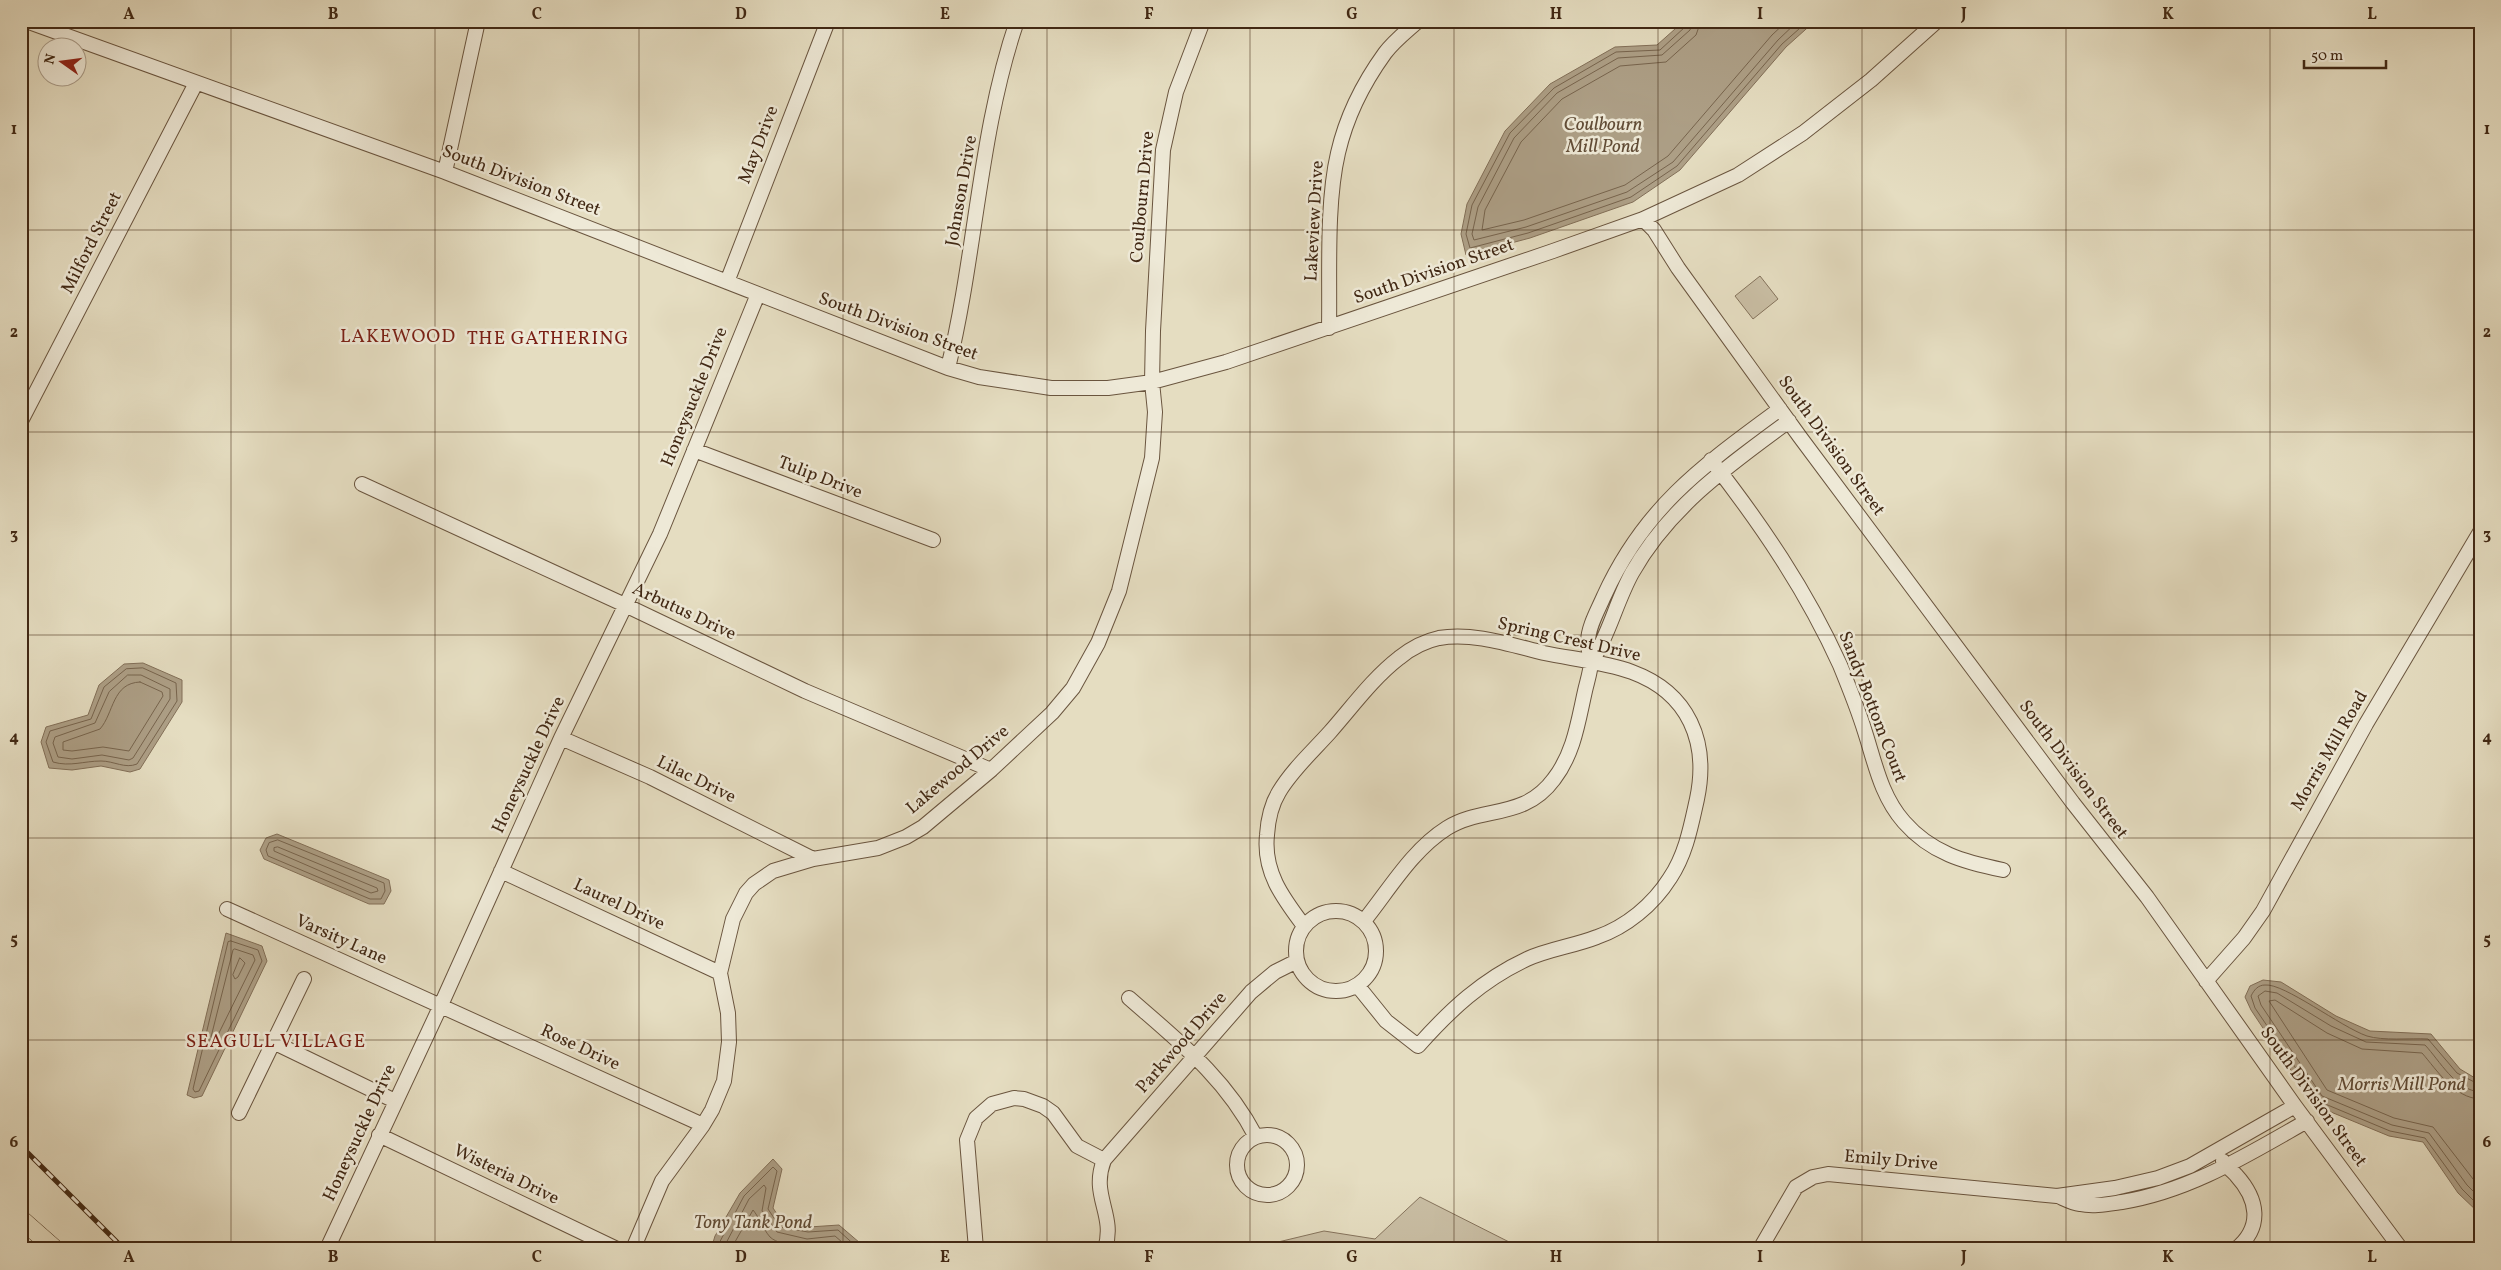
<svg xmlns="http://www.w3.org/2000/svg" width="2501" height="1270" font-family="Vollkorn,serif">
<style>
.green{fill:#c9bea4;stroke:#85735c}
.water{fill:#ad9f86;stroke:#826f58}
.lines{fill:none;stroke-linecap:round;stroke-linejoin:round}
.shore{stroke:#77644d;stroke-width:1}
.minor-casing{stroke:#6a553f;stroke-width:16}
.major-casing{stroke:#412814;stroke-width:19}
.minor{stroke:#eee9d7;stroke-width:14}
.major{stroke:#e5ddc1;stroke-width:18}
.rail-casing{stroke:#412814;stroke-width:5}
.rail{stroke:#eee9d7;stroke-width:3;stroke-dasharray:9;stroke-linecap:butt}
.grid{fill:none;stroke:#412814;stroke-width:1;stroke-opacity:0.55}
.labels{text-anchor:middle;dominant-baseline:central;stroke-width:5;stroke-linejoin:round;paint-order:stroke}
.street-label{font-size:18px;fill:#412814;stroke:#eee9d7}
.water-label{font-size:19px;font-style:italic;fill:#614c36;stroke:#eee9d7}
.neighbourhood-label{font-size:19px;letter-spacing:1px;fill:#7a1f14;stroke:#eee9d7}
.neatline{fill:none;stroke:#412814;stroke-width:2}
.grid-label{font-size:16px;text-anchor:middle;font-weight:bold;fill:#412814}
</style>
<rect width="100%" height="100%" fill="#e5ddc1"/>
<filter id="stains"><feTurbulence type="fractalNoise" baseFrequency=".004" numOctaves="4"/><feColorMatrix values="0 0 0 0 .2 0 0 0 0 .09 0 0 0 0 .02 0 0 0 .5 -.17"/></filter>
<radialGradient id="worn" r=".72"><stop offset=".6" stop-color="#630" stop-opacity="0"/><stop offset="1" stop-color="#630" stop-opacity=".3"/></radialGradient>
<!-- green -->
<path class="green" d="M1760 276 1778 299 1753 319 1735 296Z
M1420 1197 1523 1249H1249L1324 1231 1375 1239Z"/>
<!-- water -->
<path class="water" d="M1684 21H1815L1786 47 1680 170 1633 202 1530 238 1466 255 1461 234 1467 204 1505 131 1550 84 1615 47 1657 45Z
M143 663 182 680V702L140 769 130 772 101 766 72 770 49 768 41 742 46 727 88 715 99 685 124 664Z
M277 834 389 880 391 891 384 904H369L264 859 260 850 266 838Z
M226 933 262 946 267 961 202 1096 194 1098 187 1095Z
M2263 980 2281 982 2336 1016 2370 1031 2431 1034 2460 1069 2480 1081V1214L2458 1193 2423 1142 2389 1136 2314 1105 2251 1010 2245 997 2250 986Z
M773 1159 782 1169 773 1208 783 1223 809 1227 839 1225 867 1249H711L715 1236 740 1193Z"/>
<g class="lines">
<!-- shore -->
<path class="shore" d="M1687 21 1685 27 1660 50 1616 52 1554 88 1510 133 1472 205 1466 234 1470 248 1528 233 1631 197 1677 166 1782 44 1808 21
M1693 21 1690 30 1662 55 1618 58 1557 93 1514 138 1478 207 1472 234 1474 240 1526 227 1627 192 1673 162 1778 40 1798 21
M1701 21 1696 35 1666 62 1620 66 1562 99 1521 142 1485 210 1482 230 1524 220 1625 185 1668 156 1772 35 1787 21
M143 668 176 683 177 701 137 764C125 769 114 761 101 761 84 761 70 767 53 762L46 742 50 731 91 719 104 687 126 669Z
M128 675H141L170 689V699L133 758 129 760 102 755 72 759 58 757 53 743 55 737 95 723 109 692Z
M140 682 162 692 163 696 129 751 103 747 72 751 63 750V742L100 729C114 713 112 683 140 682Z
M278 840 384 883 385 891 381 899H370L268 856 266 850 269 843Z
M278 847 377 888 378 891 371 893 274 851V848Z
M231 941 258 950 262 961 199 1091 195 1092 193 1089 228 942Z
M235 949 253 955 255 960 216 1039 213 1040 211 1037 233 950Z
M240 958 245 963 238 977 235 979 233 975Z
M2480 1085 2457 1073 2428 1039C2410 1038 2383 1041 2367 1036 2341 1027 2284 983 2265 985 2258 985 2254 990 2251 996L2255 1008 2318 1101 2390 1131 2425 1138 2462 1189 2480 1207
M2480 1092C2455 1090 2440 1061 2425 1045L2366 1042 2331 1026 2277 993 2265 991 2258 996 2261 1005 2322 1096 2392 1125 2429 1133 2467 1185 2480 1198
M2480 1099C2454 1098 2437 1070 2422 1053L2362 1049 2327 1033 2275 1000 2269 1001 2327 1090 2394 1118 2433 1127 2480 1188
M716 1249 744 1196 773 1167 777 1171 768 1209 780 1227 808 1232 838 1230 859 1249
M723 1249 749 1199 764 1185 766 1188 762 1211 777 1232 807 1239 835 1236 850 1249
M731 1249 753 1210C759 1217 763 1229 770 1237 783 1249 816 1245 832 1244L838 1249"/>
<defs>
<path id="minor" d="M26 21 445 172 948 368 979 377 1051 388H1108L1152 382 1226 362 1553 251 1643 219 1738 175 1803 133 1871 80 1937 21
M445 172 478 21
M1643 219 1654 230 1678 268 1800 437 2073 803 2147 897 2295 1106 2401 1249
M727 282 828 21
M1329 328C1330 275 1326 204 1338 153 1346 118 1364 82 1385 53 1394 41 1407 31 1418 21
M948 368C976 255 979 132 1017 21
M21 421 196 83
M694 450 933 540
M1711 460C1761 524 1806 590 1840 665 1849 687 1858 709 1865 732 1875 763 1881 796 1904 822 1931 853 1964 862 2003 870
M362 484 625 605 805 691 991 770
M1591 663C1609 635 1616 602 1632 573 1669 507 1729 465 1789 421
M561 738 650 777 813 859
M501 871 720 973
M227 909 703 1125
M1296 951a40 40 0 1 1 80 0a40 40 0 1 1-80 0Z
M1364 921C1389 890 1412 850 1447 828 1482 806 1524 820 1554 779 1574 753 1578 722 1585 691 1587 682 1591 670 1591 661 1590 655 1588 649 1588 642 1588 627 1598 610 1604 596 1645 506 1704 465 1780 409
M1304 926C1283 898 1263 872 1267 835 1268 820 1271 805 1279 792 1292 770 1313 751 1330 732 1352 707 1373 678 1399 658 1410 649 1425 641 1439 638 1473 632 1511 645 1544 653 1573 659 1605 662 1632 672 1689 693 1709 742 1697 799 1691 826 1686 854 1670 878 1653 905 1626 927 1597 937 1574 946 1549 949 1527 959 1482 980 1450 1010 1418 1046L1386 1021 1357 985
M2206 981 2244 938 2263 911 2366 724 2480 532
M1129 998C1178 1041 1225 1077 1256 1137
M273 1042 395 1101
M239 1113 304 979
M1237 1165a30 30 0 1 1 60 0a30 30 0 1 1-60 0Z
M379 1135 617 1249
M2223 1161C2227 1168 2231 1169 2236 1175 2258 1199 2263 1227 2236 1249
M2058 1196C2065 1199 2072 1203 2080 1204 2093 1207 2108 1204 2122 1202 2190 1191 2247 1155 2307 1121
M327 1249 441 1005 561 738 660 534 758 294
M633 1249 662 1181 703 1125 712 1110 724 1081 729 1042 728 1013 720 973 733 919 746 893 754 884 773 871 813 859 878 848 906 837 923 827 991 770 1052 713 1073 688 1098 643 1119 591 1152 458 1155 412 1152 382 1153 331 1163 150 1176 92 1203 21
M976 1249 967 1140 976 1118 992 1104 1014 1098 1024 1099 1043 1106 1053 1113 1077 1146 1104 1160
M1105 1249C1116 1214 1090 1196 1104 1160L1251 992 1275 972 1297 961
M1760 1249 1796 1187 1813 1177 1828 1174 2057 1196 2115 1188 2158 1178 2190 1166 2295 1106"/>
<path id="major" d="M21 1219 55 1249"/>
</defs>
<!-- minor casing -->
<use href="#minor" class="minor-casing"/>
<!-- major casing -->
<use href="#major" class="major-casing"/>
<!-- minor -->
<use href="#minor" class="minor"/>
<!-- major -->
<use href="#major" class="major"/>
<defs>
<path id="rail" d="M21 1146 124 1249"/>
</defs>
<!-- rail casing -->
<use href="#rail" class="rail-casing"/>
<!-- rail -->
<use href="#rail" class="rail"/>
</g>
<!-- grid -->
<path class="grid" d="M231 21V1249M435 21V1249M639 21V1249M843 21V1249M1047 21V1249M1250 21V1249M1454 21V1249M1658 21V1249M1862 21V1249M2066 21V1249M2270 21V1249M21 230H2480M21 432H2480M21 635H2480M21 838H2480M21 1040H2480"/>
<g class="labels">
<!-- street labels -->
<g class="street-label">
<text transform="translate(759 145) rotate(-69)">May Drive</text>
<text transform="translate(521 181) rotate(21)">South Division Street</text>
<text transform="translate(962 191) rotate(-80)">Johnson Drive</text>
<text transform="translate(1143 197) rotate(-85)">Coulbourn Drive</text>
<text transform="translate(1315 221) rotate(-87)">Lakeview Drive</text>
<text transform="translate(92 243) rotate(-63)">Milford Street</text>
<text transform="translate(1434 272) rotate(-19)">South Division Street</text>
<text transform="translate(898 327) rotate(20)">South Division Street</text>
<text transform="translate(695 397) rotate(-68)">Honeysuckle Drive</text>
<text transform="translate(1831 446) rotate(54)">South Division Street</text>
<text transform="translate(820 478) rotate(21)">Tulip Drive</text>
<text transform="translate(684 612) rotate(25)">Arbutus Drive</text>
<text transform="translate(1569 640) rotate(13)">Spring Crest Drive</text>
<text transform="translate(1872 707) rotate(69)">Sandy Bottom Court</text>
<text transform="translate(2330 751) rotate(-60)">Morris Mill Road</text>
<text transform="translate(529 765) rotate(-65)">Honeysuckle Drive</text>
<text transform="translate(958 770) rotate(-40)">Lakewood Drive</text>
<text transform="translate(2073 770) rotate(53)">South Division Street</text>
<text transform="translate(696 780) rotate(26)">Lilac Drive</text>
<text transform="translate(619 905) rotate(25)">Laurel Drive</text>
<text transform="translate(341 940) rotate(24)">Varsity Lane</text>
<text transform="translate(1182 1043) rotate(-49)">Parkwood Drive</text>
<text transform="translate(580 1048) rotate(25)">Rose Drive</text>
<text transform="translate(2313 1097) rotate(54)">South Division Street</text>
<text transform="translate(360 1133) rotate(-65)">Honeysuckle Drive</text>
<text transform="translate(1891 1161) rotate(5)">Emily Drive</text>
<text transform="translate(506 1175) rotate(26)">Wisteria Drive</text>
</g>
<!-- water labels -->
<g class="water-label">
<text x="1603" y="125">Coulbourn<tspan x="1603" dy="22">Mill Pond</tspan></text>
<text x="2402" y="1085">Morris Mill Pond</text>
<text x="753" y="1223">Tony Tank Pond</text>
</g>
<!-- neighbourhood labels -->
<g class="neighbourhood-label">
<text x="398" y="337">LAKEWOOD</text>
<text x="548" y="339">THE GATHERING</text>
<text x="276" y="1042">SEAGULL VILLAGE</text>
</g>
</g>
<!-- margin -->
<rect width="2501" height="1270" fill="none" stroke="#e5ddc1" stroke-width="55"/>
<!-- north arrow -->
<g transform="translate(62 62) rotate(284)"><circle r="24" fill="#eee9d7" stroke="#a99c89"/>
<path d="M0-4L9 19L0 12L-9 19Z" fill="#8f2418"/>
<text y="-8" font-size="14" font-weight="bold" text-anchor="middle" fill="#412814">N</text>
</g>
<!-- scale -->
<path d="M2304 60v8h82v-8" fill="none" stroke="#412814" stroke-width="2.5"/>
<text x="2311" y="60" font-size="15" fill="#412814" stroke="#eee9d7" stroke-width="4" paint-order="stroke">50 m</text>
<rect x="28" y="28" width="2446" height="1214" class="neatline"/>
<g class="grid-label">
<text x="129" y="19">A</text>
<text x="333" y="19">B</text>
<text x="537" y="19">C</text>
<text x="741" y="19">D</text>
<text x="945" y="19">E</text>
<text x="1149" y="19">F</text>
<text x="1352" y="19">G</text>
<text x="1556" y="19">H</text>
<text x="1760" y="19">I</text>
<text x="1964" y="19">J</text>
<text x="2168" y="19">K</text>
<text x="2372" y="19">L</text>
<text x="14" y="134">1</text>
<text x="2487" y="134">1</text>
<text x="14" y="337">2</text>
<text x="2487" y="337">2</text>
<text x="14" y="539">3</text>
<text x="2487" y="539">3</text>
<text x="14" y="742">4</text>
<text x="2487" y="742">4</text>
<text x="14" y="944">5</text>
<text x="2487" y="944">5</text>
<text x="14" y="1147">6</text>
<text x="2487" y="1147">6</text>
<text x="129" y="1262">A</text>
<text x="333" y="1262">B</text>
<text x="537" y="1262">C</text>
<text x="741" y="1262">D</text>
<text x="945" y="1262">E</text>
<text x="1149" y="1262">F</text>
<text x="1352" y="1262">G</text>
<text x="1556" y="1262">H</text>
<text x="1760" y="1262">I</text>
<text x="1964" y="1262">J</text>
<text x="2168" y="1262">K</text>
<text x="2372" y="1262">L</text>
</g>
<rect width="100%" height="100%" filter="url(#stains)"/>
<rect width="100%" height="100%" fill="url(#worn)"/>
</svg>
